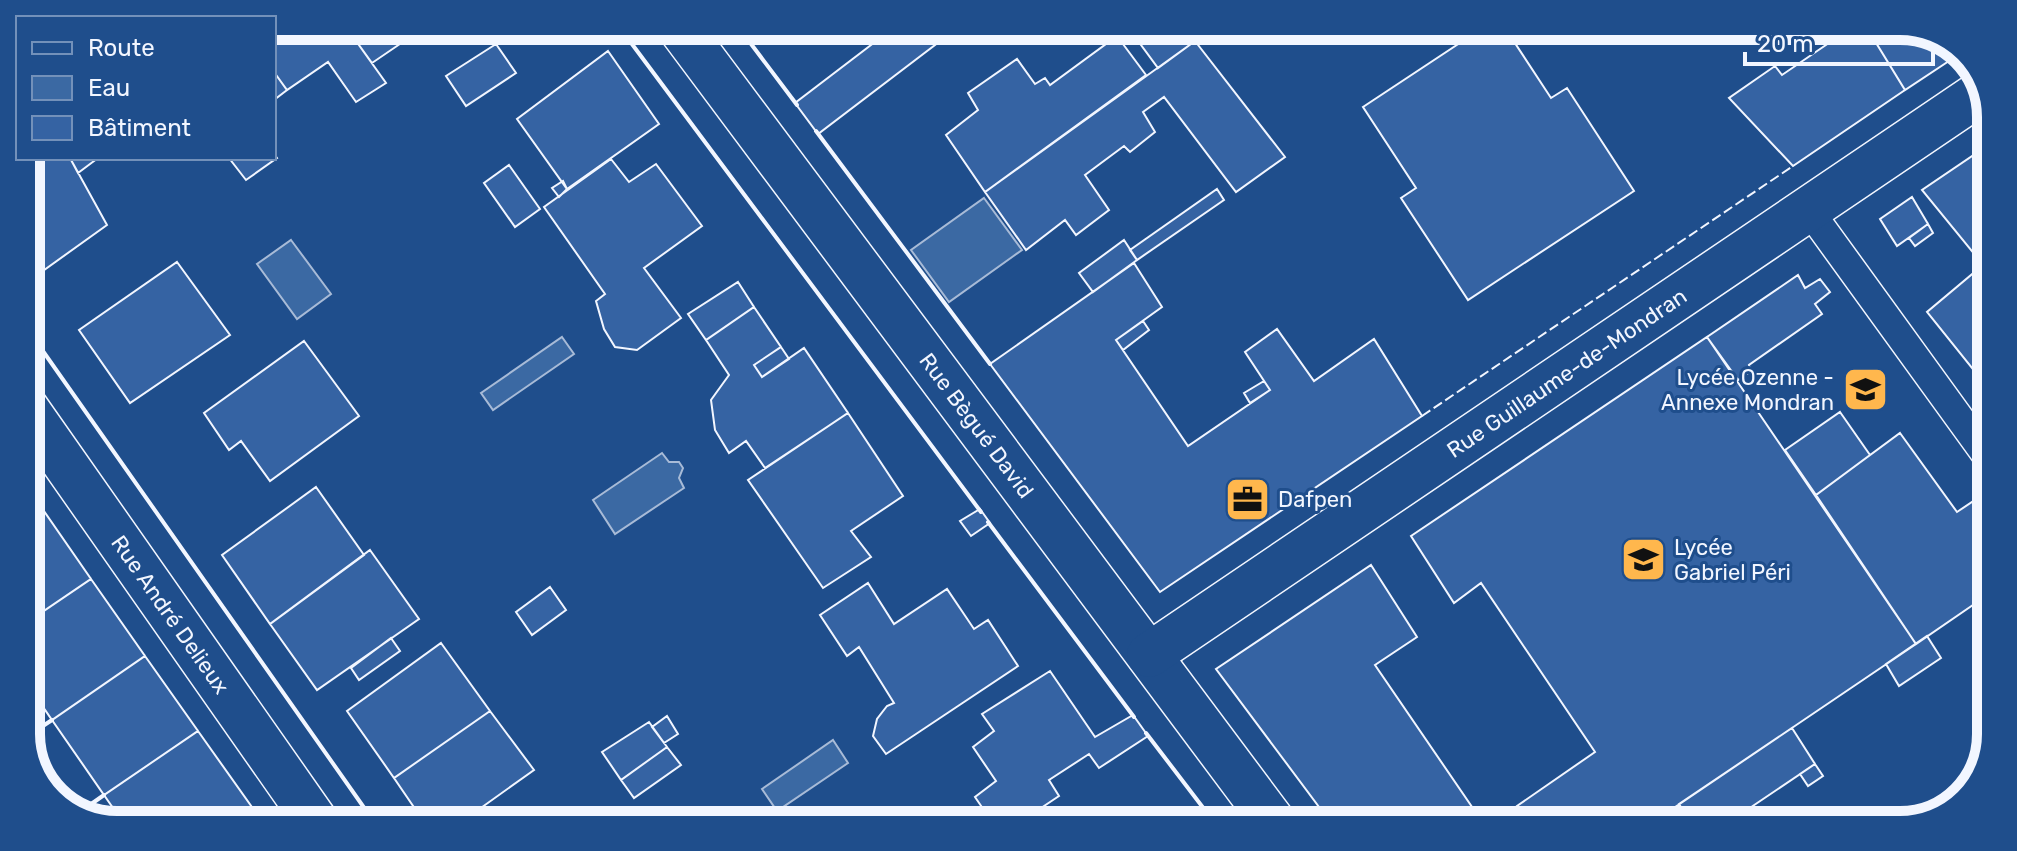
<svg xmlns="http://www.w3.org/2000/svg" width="2017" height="851" font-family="Rubik,sans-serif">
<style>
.water{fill:#3b69a3;stroke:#a8bbd7;stroke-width:2}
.building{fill:#3563a3;stroke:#f2f6ff;stroke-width:2}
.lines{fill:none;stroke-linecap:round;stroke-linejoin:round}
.lane-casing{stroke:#f2f6ff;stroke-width:31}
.street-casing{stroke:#f2f6ff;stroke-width:47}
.lane{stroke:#1f4e8c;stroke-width:28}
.street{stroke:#1f4e8c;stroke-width:44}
.fence{stroke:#f2f6ff;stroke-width:2;stroke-dasharray:10 4;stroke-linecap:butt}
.wall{stroke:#f2f6ff;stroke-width:4}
.labels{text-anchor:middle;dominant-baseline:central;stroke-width:6;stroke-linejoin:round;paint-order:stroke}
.street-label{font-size:22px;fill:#f2f6ff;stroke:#1f4e8c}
.poi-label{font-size:22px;fill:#f2f6ff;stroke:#1f4e8c;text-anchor:start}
.rim{fill:none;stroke:#f2f6ff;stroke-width:10}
</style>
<rect width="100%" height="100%" fill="#1f4e8c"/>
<!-- water -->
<path class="water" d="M984 198 1022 250 949 302 911 250Z
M291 240 331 294 297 319 257 264Z
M562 337 574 354 493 410 481 393Z
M662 453 669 462H679L683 468 679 478 684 488 615 534 593 500Z
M833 740 848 763 777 811 762 789Z"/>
<!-- building -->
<path class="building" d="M274 27H346L386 83 356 102 328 62 287 90 274 72Z
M346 27H412L416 33 372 63Z
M412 27H433L419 37Z
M892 29H956L818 134 795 103Z
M1130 30H1187L1195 41 1158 68Z
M1478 31H1507L1551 98 1567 88 1634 191 1468 300 1401 198 1416 188 1363 107Z
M1845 32 1870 33 1905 90 1793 166 1729 98 1775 66 1782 75Z
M1870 33H1934L1961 53 1905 90Z
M1117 36 1146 75 985 192 946 135 978 110 968 93 1017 59 1035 84 1045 78 1050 85Z
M1195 41 1285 157 1236 192 1164 97 1143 112 1155 132 1130 152 1124 146 1085 175 1109 210 1076 235 1065 220 1026 250 985 192Z
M496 44 516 73 466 106 446 76Z
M608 51 659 124 567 189 517 119Z
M274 72 287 90 274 100Z
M1990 144 1989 272 1922 190Z
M274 154 277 158 246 180 229 158H274Z
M26 158H70L107 225 26 283Z
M70 158H98L78 173Z
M611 159 629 182 656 164 702 226 644 268 681 318 637 350 615 347 604 329 596 301 605 294 544 207Z
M509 165 540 209 515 227 484 183Z
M563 181 567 189 559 197 552 188Z
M1217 189 1224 200 1137 260 1130 250Z
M1912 197 1928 224 1897 246 1880 219Z
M1928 224 1933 233 1915 246 1909 238Z
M1124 240 1137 260 1093 292 1079 273Z
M177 262 230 335 130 403 79 330Z
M1134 263 1162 307 1116 340 1188 446 1270 390 1245 352 1277 329 1314 381 1374 339 1422 416 1160 592 990 364Z
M1983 265 1989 272 1988 388 1927 312Z
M1798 275 1805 288 1820 279 1830 292 1815 304 1822 314 1749 365 1751 371 1738 380 1707 337Z
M738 282 754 307 706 340 688 314Z
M754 307 781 347 754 365 762 377 804 348 848 413 765 468 746 441 729 453 715 430 711 400 729 375 706 340Z
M1143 321 1149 330 1123 350 1116 340Z
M1707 337 1916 644 1650 824H1529L1517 806 1595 752 1481 583 1454 603 1411 536Z
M304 341 359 416 270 481 241 441 229 450 204 413Z
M781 347 789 359 762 377 754 365Z
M1264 381 1270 390 1250 403 1244 393Z
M1840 412 1870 455 1816 495 1785 450Z
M848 413 903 496 851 531 871 557 823 588 748 480Z
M1900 433 1957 512 1978 498 1987 511 1986 596 1916 644 1816 495Z
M26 485 37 501 26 508Z
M316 487 364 555 270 624 222 555Z
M37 501 91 579 26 623V508Z
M980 509 990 523 971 536 960 521Z
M370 550 419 619 317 690 270 624Z
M1371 565 1417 637 1375 665 1483 823H1331L1216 669Z
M91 579 145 656 52 720 26 682V623Z
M868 583 894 624 947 589 974 629 988 620 1018 666 886 754 873 736 877 719 887 706 894 703 859 647 847 656 820 615Z
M550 587 566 610 532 635 516 612Z
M1927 636 1941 658 1899 686 1886 664Z
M391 638 400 651 359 680 351 668Z
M441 643 490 711 394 778 347 711Z
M145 656 198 731 104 795 52 720Z
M1050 671 1095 737 1133 715 1148 736 1099 768 1089 754 1049 780 1059 796 1020 822H980L988 816 975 797 996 781 973 747 994 731 982 714Z
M490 711 534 770 464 820 422 819 394 778Z
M667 716 678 734 664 743 652 727Z
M649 722 667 747 621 780 602 752Z
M1792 728 1815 764 1726 824H1692L1679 804Z
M198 731 254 810 240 819 120 818 104 795Z
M667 747 681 765 634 798 621 780Z
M1815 764 1823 776 1808 786 1800 774Z
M254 810 260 819H240Z"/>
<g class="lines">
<defs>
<path id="lane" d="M1808 209 1987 456"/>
<g id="street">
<path id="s1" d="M680 28 1274 823"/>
<path id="s2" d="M26 408 314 819"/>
<path id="s3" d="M1149 655 1983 91"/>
</g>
</defs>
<!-- lane casing -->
<use href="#lane" class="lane-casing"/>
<!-- street casing -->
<use href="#street" class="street-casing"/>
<!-- lane -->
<use href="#lane" class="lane"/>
<!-- street -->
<use href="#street" class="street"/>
<!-- fence -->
<path class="fence" d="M1422 416 1793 166"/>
<!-- wall -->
<path class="wall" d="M620 28 981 512
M739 28 797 105
M816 131 990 364
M26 327 372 819
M988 522 1134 717
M1146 733 1214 822
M26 737 52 720
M77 814 104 795"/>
</g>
<!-- icons -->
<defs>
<symbol id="school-square" viewBox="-11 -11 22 22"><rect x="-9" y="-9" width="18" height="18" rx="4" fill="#ffb74d" stroke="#1f4e8c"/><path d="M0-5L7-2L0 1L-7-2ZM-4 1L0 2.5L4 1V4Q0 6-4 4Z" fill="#111"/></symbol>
<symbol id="office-square" viewBox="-11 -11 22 22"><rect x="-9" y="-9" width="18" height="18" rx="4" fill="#ffb74d" stroke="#1f4e8c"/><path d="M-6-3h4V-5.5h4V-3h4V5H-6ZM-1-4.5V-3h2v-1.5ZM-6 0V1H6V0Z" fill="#111"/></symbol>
</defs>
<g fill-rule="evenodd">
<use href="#school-square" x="1840" y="364" width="51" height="51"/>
<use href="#office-square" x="1222" y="474" width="51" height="51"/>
<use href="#school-square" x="1618" y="534" width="51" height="51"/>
</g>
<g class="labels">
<!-- street labels -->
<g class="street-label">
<text stroke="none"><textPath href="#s3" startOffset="504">Rue Guillaume-de-Mondran</textPath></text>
<text stroke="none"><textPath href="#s1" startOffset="496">Rue Bègué David</textPath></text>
<text stroke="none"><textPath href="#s2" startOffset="252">Rue André Delieux</textPath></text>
</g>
<!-- poi labels -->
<g class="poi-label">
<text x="1834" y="377" text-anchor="end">Lycée Ozenne -<tspan x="1834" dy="25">Annexe Mondran</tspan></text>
<text x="1278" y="499">Dafpen</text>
<text x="1674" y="547">Lycée<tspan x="1674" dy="25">Gabriel Péri</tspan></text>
</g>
</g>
<!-- crop -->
<path d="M0 0H2017V851H0ZM117 40H1900A77 77 0 0 1 1977 117V734A77 77 0 0 1 1900 811H117A77 77 0 0 1 40 734V117A77 77 0 0 1 117 40Z" fill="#1f4e8c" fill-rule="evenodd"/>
<path class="rim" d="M117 40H1900A77 77 0 0 1 1977 117V734A77 77 0 0 1 1900 811H117A77 77 0 0 1 40 734V117A77 77 0 0 1 117 40Z"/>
<!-- legend -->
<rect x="16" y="16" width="260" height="144" fill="#1f4e8c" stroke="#7391ba" stroke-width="2"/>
<rect x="32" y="42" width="40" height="12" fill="#1f4e8c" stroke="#7391ba" stroke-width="2"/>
<text x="88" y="56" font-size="24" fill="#f2f6ff">Route</text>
<rect x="32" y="76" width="40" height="24" fill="#3b69a3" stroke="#7391ba" stroke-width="2"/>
<text x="88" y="96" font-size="24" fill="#f2f6ff">Eau</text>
<rect x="32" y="116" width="40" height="24" fill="#3563a3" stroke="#7391ba" stroke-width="2"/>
<text x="88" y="136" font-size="24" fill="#f2f6ff">Bâtiment</text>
<!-- scale -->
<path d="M1745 52v12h188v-12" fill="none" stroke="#f2f6ff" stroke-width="4"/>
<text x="1757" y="52" font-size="24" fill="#f2f6ff" stroke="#1f4e8c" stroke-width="6" paint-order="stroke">20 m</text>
</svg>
